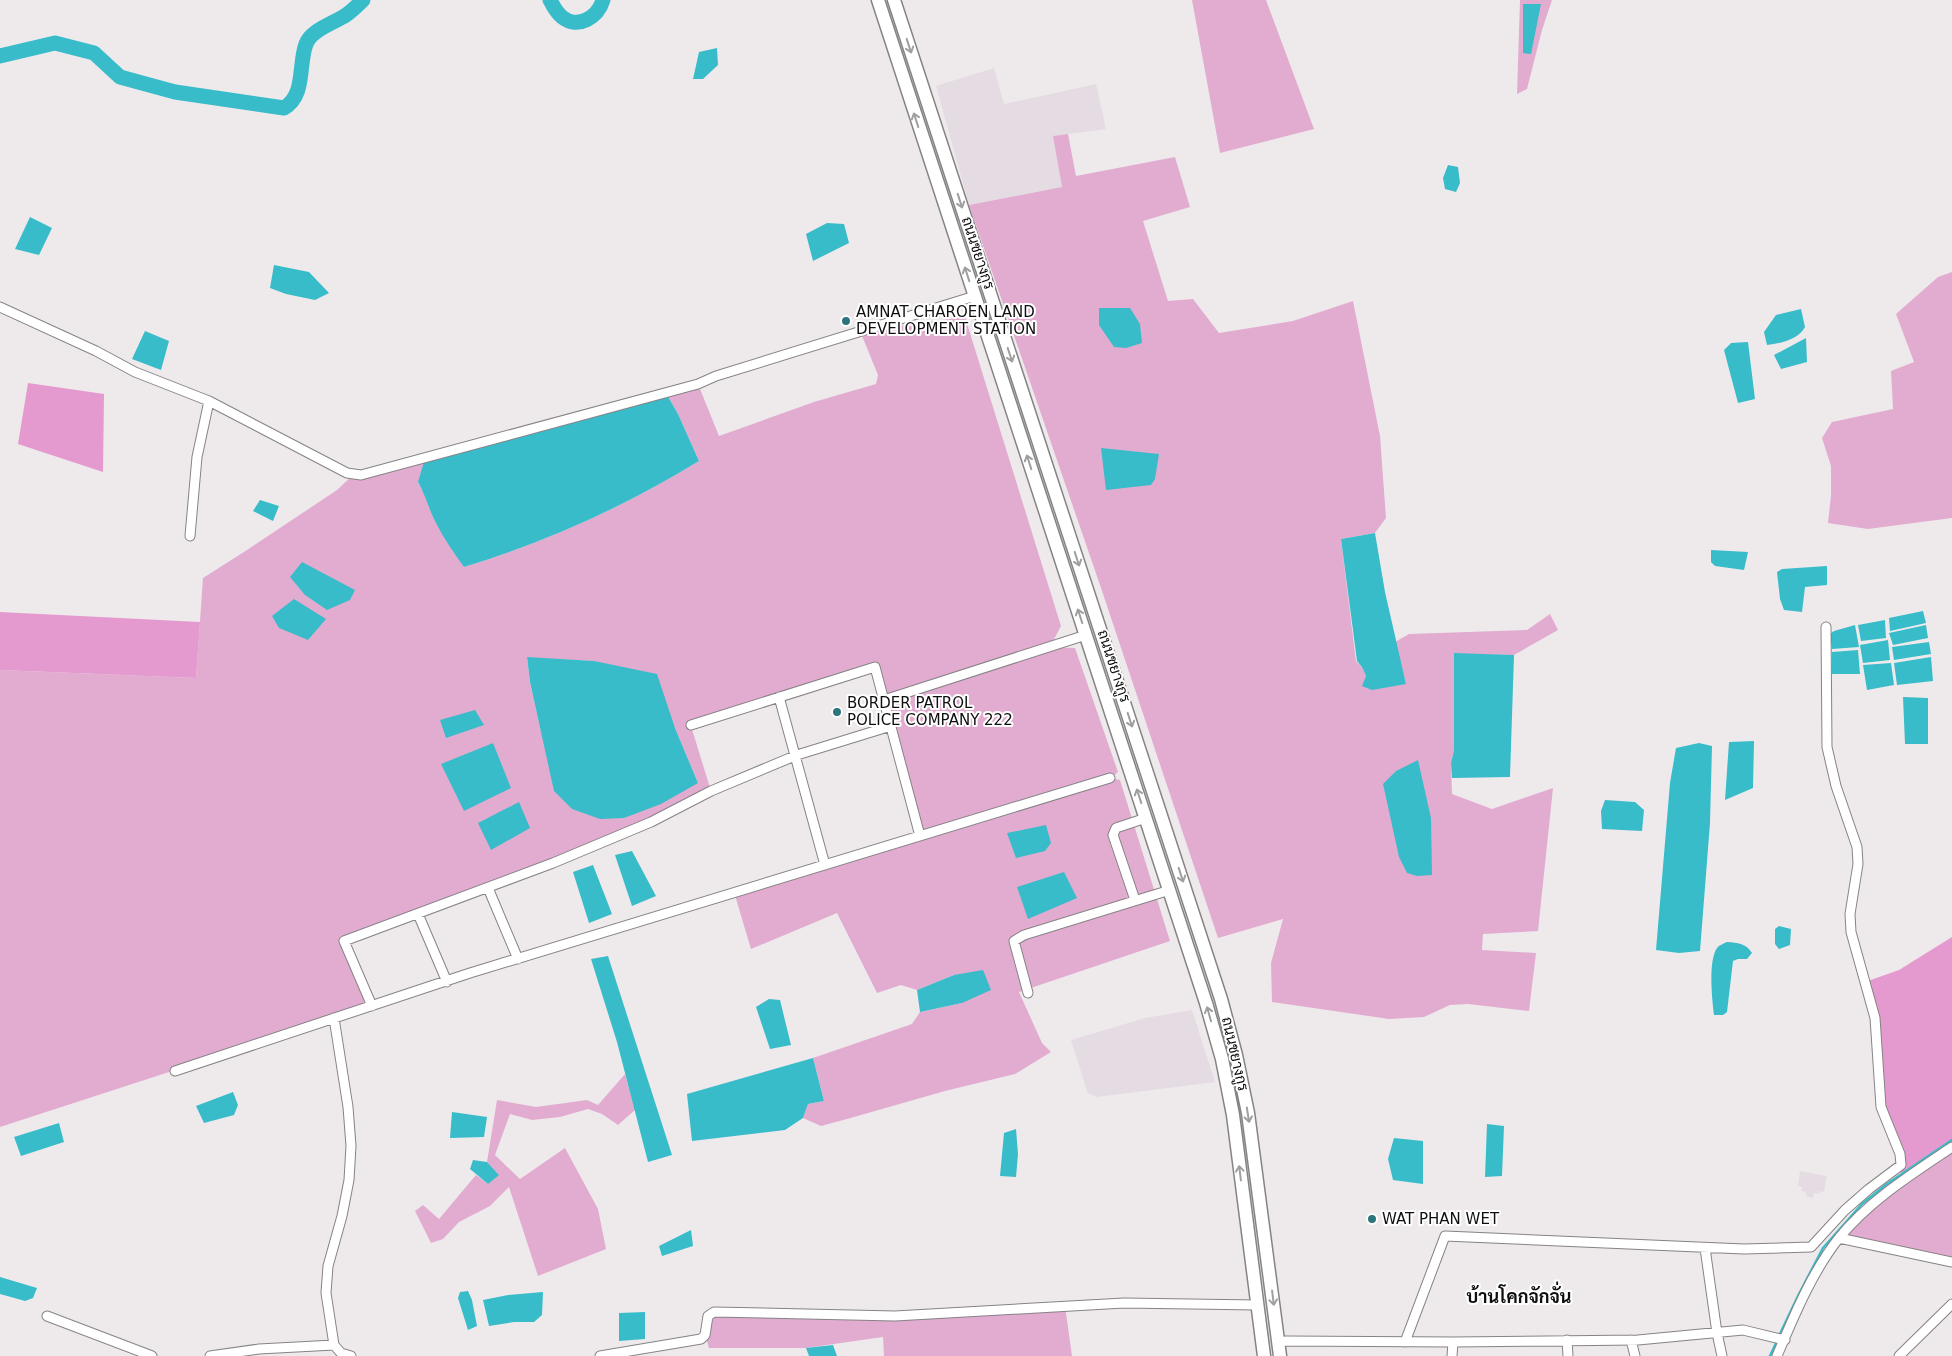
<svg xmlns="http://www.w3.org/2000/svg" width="1952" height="1356" font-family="'DejaVu Sans',Sarabun,sans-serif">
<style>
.built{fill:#e5dbe2}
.green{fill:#e2acd1;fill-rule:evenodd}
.forest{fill:#e49acf}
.water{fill:#38bcc9}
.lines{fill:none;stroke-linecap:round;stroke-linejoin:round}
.stream{stroke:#38bcc9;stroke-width:2.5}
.river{stroke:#38bcc9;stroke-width:15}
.minor-casing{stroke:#868385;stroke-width:11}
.highway-casing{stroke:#868385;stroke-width:15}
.minor{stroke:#fff;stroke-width:9}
.highway{stroke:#fff;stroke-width:12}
.oneway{stroke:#9f9f9f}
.poi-dot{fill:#2c757c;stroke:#fff;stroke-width:2}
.labels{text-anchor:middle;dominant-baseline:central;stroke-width:4;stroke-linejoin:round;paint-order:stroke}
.street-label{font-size:15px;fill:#100f10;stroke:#fff}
.poi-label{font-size:15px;fill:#100f10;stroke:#fff;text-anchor:start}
.quarter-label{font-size:18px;font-weight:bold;fill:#100f10;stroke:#fff}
</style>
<rect width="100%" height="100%" fill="#eeeaec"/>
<!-- built -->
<path class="built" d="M994 68 1004 104 1096 84 1106 129 1054 136 1062 187 969 205 936 86Z
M1192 1010 1215 1082 1097 1097 1089 1094 1087 1091 1071 1040 1145 1018Z
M1800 1171 1827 1176 1824 1192 1820 1191 1819 1194 1814 1193 1813 1198 1806 1196V1192L1801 1191 1802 1187 1798 1186Z"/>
<!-- green -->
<path class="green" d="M1192 0H1266L1314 129 1220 153Z
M1520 0H1552L1542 30 1527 89 1517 94Z
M1068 134 1076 176 1175 157 1190 207 1143 221 1168 301 1193 299 1219 333 1293 321 1353 301 1380 436 1386 518 1375 533 1341 539 1356 661 1362 667 1366 676 1406 684 1395 642 1409 634 1527 630 1550 614 1558 630 1514 655 1454 654V750L1451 763 1452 794 1492 809 1553 788 1538 931 1483 934 1482 950 1536 953 1529 1011 1468 1004 1450 1005 1424 1017 1389 1019 1272 1002 1271 963 1283 919 1218 938 1100 585 969 205 1062 187 1053 136Z
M1952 272V518L1868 529 1828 523 1831 495V466L1822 438 1832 422 1893 409 1891 371 1914 362 1896 314 1938 277Z
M965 317 1061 626 1050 647 1075 648 1118 772 1111 778 1120 780 1170 941 1019 992 1042 1043 1051 1052 1015 1074 945 1091 847 1119 821 1126 803 1118 808 1104 824 1101 813 1058 912 1024 920 1012 962 1003 954 975 917 990 901 985 877 993 837 913 751 949 734 892 920 836 876 668 691 726 711 791 651 822 344 941 372 1006 0 1127V670L196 678 203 578 247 550 337 490 353 475 425 458 418 483 427 497 435 521 464 567C546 542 626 506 699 461L678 414 666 393 698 384 719 436 814 402 876 384 878 375 860 331ZM527 658 594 661 675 728 698 783 541 731 530 682Z
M625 1074 635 1110 618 1125 602 1114 588 1109 560 1117 532 1120 510 1114 495 1155 520 1179 565 1148 598 1209 606 1249 538 1276 509 1187 490 1206 459 1222 443 1239 431 1243 415 1211 423 1205 439 1219 476 1175 488 1184 498 1174 487 1162 497 1100 536 1107 587 1100 598 1105Z
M1952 1147V1262L1839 1238 1863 1214Z
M1065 1306 1072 1356H884L883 1337 806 1348H709L705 1335 708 1316H895Z"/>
<!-- forest -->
<path class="forest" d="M28 383 104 394 103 472 18 444Z
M0 612 200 622 196 678 0 670Z
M1952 937V1147L1914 1173 1902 1174 1898 1168 1901 1165 1885 1117 1876 1045 1865 982 1899 970Z"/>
<!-- water -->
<path class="water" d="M1523 4H1541L1531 54 1523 53Z
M717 48 718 65 703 79H693L699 52Z
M1448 165 1458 167 1460 183 1456 192 1445 189 1443 178Z
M30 217 52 228 39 255 15 249Z
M827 223 844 224 849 243 813 261 806 234Z
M274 265 309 272 329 293 315 300 286 294 270 288Z
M1099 308H1130L1140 324 1142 343 1126 348 1114 347 1099 325Z
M1801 309 1805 327C1798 340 1781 343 1767 345L1764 332 1776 315Z
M145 331 169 341 161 370 132 359Z
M1806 338 1807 362 1781 369 1774 355Z
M1748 342 1755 399 1738 403 1724 350 1731 343Z
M666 393 678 414 699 461C626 506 546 542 464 567 454 553 444 539 436 523 429 510 426 496 418 482L425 458Z
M1101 448 1159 454 1155 479 1151 485 1106 490Z
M260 500 279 506 273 521 253 511Z
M1375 533 1385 592 1406 684 1372 690 1362 686 1366 676 1362 667 1357 661 1341 539Z
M1711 550 1748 552 1744 570 1715 566 1711 562Z
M302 562 355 590 350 600 327 610 305 595 290 577Z
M1827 566V585L1805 587 1802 612 1784 610 1780 599 1777 572 1782 569Z
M294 599 326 619 308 640 279 628 272 616Z
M1923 611 1926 623 1890 631 1889 618Z
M1885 620 1886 638 1861 641 1858 625Z
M1855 625 1859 647 1832 649 1830 634 1834 631Z
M1926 625 1928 638 1893 645 1889 633Z
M1888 640 1890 660 1863 663 1860 645Z
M1929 642 1931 654 1894 660 1892 647Z
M1858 650 1860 674H1832V652Z
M1454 653 1514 655 1510 777 1452 778 1451 763 1454 750Z
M527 657 594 661 657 674 675 728 698 783 661 804 624 818 600 819 572 809 554 791 530 682Z
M1931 657 1933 681 1897 685 1894 663Z
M1891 663 1894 685 1867 690 1863 665Z
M1903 697 1928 698V744H1905Z
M475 710 484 725 446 738 440 720Z
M1754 741 1753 788 1725 800 1729 742Z
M493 743 511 788 464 811 441 764Z
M1699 743 1712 746 1710 823 1700 951 1679 953 1656 950 1670 783 1676 748Z
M1418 760 1431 818 1432 875 1417 876 1407 873 1399 857 1383 784 1396 771Z
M1605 800 1635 802 1644 810 1642 831 1602 829 1601 811Z
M519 802 530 828 491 850 478 823Z
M1046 825 1051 843 1045 851 1016 858 1007 833Z
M632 851 656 896 632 906 615 855Z
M593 865 612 914 589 923 573 872Z
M1064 872 1077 898 1028 919 1017 887Z
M1779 926 1791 929 1790 945 1779 949 1775 944V929Z
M1727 942C1738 943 1746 943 1752 953L1747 959H1738L1733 961 1727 1012 1723 1015H1714C1712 999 1708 961 1717 948 1719 945 1723 944 1727 942Z
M608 956 672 1155 648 1162 617 1042 591 959Z
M983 970 991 990 962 1003 920 1012 917 990 954 975Z
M769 999 780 1000 791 1045 770 1049 756 1007Z
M813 1058 824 1101 808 1104 803 1118 785 1130 692 1141 687 1094Z
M233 1092 238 1105 234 1115 204 1123 196 1106Z
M452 1112 487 1117 484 1137 450 1138Z
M59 1123 64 1142 21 1156 14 1137Z
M1487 1124 1504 1126 1502 1176 1485 1177Z
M1016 1129 1018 1154 1016 1177 1000 1176 1004 1133Z
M1394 1138 1423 1141V1184L1393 1180 1388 1159Z
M473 1160 487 1162 499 1175 488 1184 470 1169Z
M691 1230 693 1246 662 1256 659 1246Z
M0 1277 37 1288 33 1298 25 1301 0 1294Z
M468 1291 472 1300 477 1326 468 1330 458 1298 460 1292Z
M543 1292 542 1315 534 1322H514L489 1326 483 1300 508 1295Z
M645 1312V1339L619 1341V1313Z
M833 1345 837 1356H809L806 1348Z"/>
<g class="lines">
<!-- stream -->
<path class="stream" d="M1779 1336 1799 1294 1823 1248 1862 1204 1887 1184 1952 1140
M1770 1356 1777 1341"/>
<!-- river -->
<path class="river" d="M550 0C553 6 557 13 562 17 578 30 598 17 603 0
M0 56 55 43 94 53 120 77 175 92 284 108C306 95 298 65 306 44 311 30 334 23 346 15 352 11 358 5 363 0"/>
<defs>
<path id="minor" d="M0 307 96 351 135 372 209 401 347 473 361 475 698 384 716 376 975 296
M190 536 197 457 209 401
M779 697 825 865
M884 700 1086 635
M691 725 875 667 920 836
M488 888 518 959
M1135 900 1113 835 1116 828 1146 818
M418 914 447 982
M1028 993 1014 941 1024 935 1170 890
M372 1006 344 941 553 863 651 822 711 791 797 755 891 726
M334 1018 348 1107 351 1146 349 1180 342 1216 328 1266 326 1293 334 1345 341 1353 351 1356
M175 1071 470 973 1110 778
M1839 1238 1952 1262
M1705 1248 1717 1333 1722 1356
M47 1316 152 1356
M1567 1340 1568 1356
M1631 1340 1635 1356
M1278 1342 1286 1341 1453 1342 1638 1340 1743 1330 1785 1340
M1405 1342 1445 1236 1744 1249 1811 1247 1845 1210 1869 1189 1901 1165 1900 1154 1881 1107 1875 1018 1851 932 1850 914 1858 864 1857 847 1836 786 1827 747 1826 627
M210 1356 259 1349 334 1345
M600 1356 701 1339 705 1335 708 1316 714 1312 895 1316 1124 1303 1257 1305
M1452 1356 1453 1342
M1777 1356C1794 1316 1812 1272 1839 1238 1870 1200 1912 1174 1952 1147
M1899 1356 1952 1304"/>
<path id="highway" d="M878 0 1206 1003 1222 1059 1233 1115 1264 1356
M894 0 1221 999 1236 1055 1248 1113 1280 1356"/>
</defs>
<!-- minor casing -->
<use href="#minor" class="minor-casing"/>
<!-- highway casing -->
<use href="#highway" class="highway-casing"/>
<!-- minor -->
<use href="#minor" class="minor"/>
<!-- highway -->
<use href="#highway" class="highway"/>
</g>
<!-- one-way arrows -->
<defs><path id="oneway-shaft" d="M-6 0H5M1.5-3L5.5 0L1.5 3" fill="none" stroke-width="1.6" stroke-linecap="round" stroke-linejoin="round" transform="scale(1.25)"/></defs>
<g class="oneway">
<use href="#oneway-shaft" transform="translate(909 46) rotate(72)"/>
<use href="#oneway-shaft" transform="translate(916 120) rotate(-108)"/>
<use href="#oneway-shaft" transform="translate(960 201) rotate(72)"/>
<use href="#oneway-shaft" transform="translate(967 274) rotate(-108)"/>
<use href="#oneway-shaft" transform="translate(1010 355) rotate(72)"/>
<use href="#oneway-shaft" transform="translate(1029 462) rotate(-108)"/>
<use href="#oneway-shaft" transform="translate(1077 559) rotate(72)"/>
<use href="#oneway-shaft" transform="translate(1080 616) rotate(-108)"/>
<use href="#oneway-shaft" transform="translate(1130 720) rotate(72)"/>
<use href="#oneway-shaft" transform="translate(1139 796) rotate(-108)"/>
<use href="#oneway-shaft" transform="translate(1181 875) rotate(72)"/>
<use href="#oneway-shaft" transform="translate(1209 1014) rotate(-106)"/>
<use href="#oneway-shaft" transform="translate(1248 1115) rotate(81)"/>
<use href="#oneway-shaft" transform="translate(1240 1173) rotate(-97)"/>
<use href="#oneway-shaft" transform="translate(1273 1298) rotate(83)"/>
</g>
<!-- markers -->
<g class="poi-dot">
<circle cx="846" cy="321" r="5"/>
<circle cx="837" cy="712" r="5"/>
<circle cx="1372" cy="1219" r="5"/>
</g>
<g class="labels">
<!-- street labels -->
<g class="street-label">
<text transform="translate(978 253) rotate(72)">ถนนชยางกูร</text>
<text transform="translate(1114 666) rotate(72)">ถนนชยางกูร</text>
<text transform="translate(1235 1054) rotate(77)">ถนนชยางกูร</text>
</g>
<!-- poi labels -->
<g class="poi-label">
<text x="856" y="312">AMNAT CHAROEN LAND<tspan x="856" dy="17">DEVELOPMENT STATION</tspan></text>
<text x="847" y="703">BORDER PATROL<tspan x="847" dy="17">POLICE COMPANY 222</tspan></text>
<text x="1382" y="1219">WAT PHAN WET</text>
</g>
<!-- quarter labels -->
<g class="quarter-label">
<text x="1519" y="1296">บ้านโคกจักจั่น</text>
</g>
</g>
</svg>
